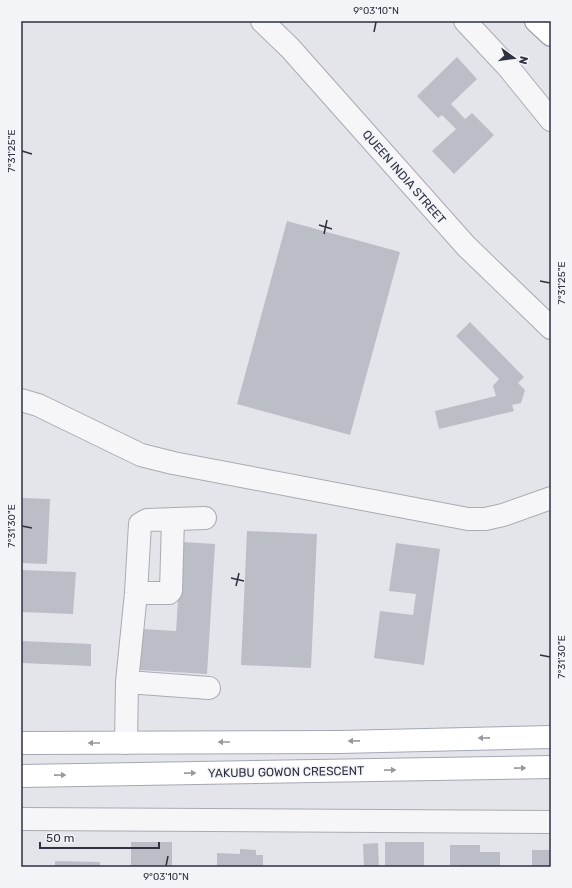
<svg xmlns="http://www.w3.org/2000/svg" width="572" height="888" font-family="Rubik,sans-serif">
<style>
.building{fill:#bbbec6}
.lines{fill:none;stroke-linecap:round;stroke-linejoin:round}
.minor-casing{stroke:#a9abb4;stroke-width:24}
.major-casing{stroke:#a4a8b4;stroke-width:24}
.highway-casing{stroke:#8c919f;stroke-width:24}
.minor{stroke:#f6f6f9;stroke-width:22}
.major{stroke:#fff;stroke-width:22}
.highway{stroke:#fff;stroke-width:22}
.oneway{fill:#9698a0}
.ticks{fill:none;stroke:#2d3140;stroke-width:1.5}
.labels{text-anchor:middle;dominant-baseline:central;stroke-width:3;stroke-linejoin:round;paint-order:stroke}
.street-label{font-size:12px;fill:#2d3140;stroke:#f3f4f7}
.neatline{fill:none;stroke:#2d3140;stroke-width:1.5}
.ticks-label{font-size:10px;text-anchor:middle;fill:#2d3140}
</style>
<rect width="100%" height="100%" fill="#e3e5ea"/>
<!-- building -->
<path class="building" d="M457 57 477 79 451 104 465 119 472 113 494 135 454 174 432 151 456 129 442 115 438 118 417 96Z
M287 221 400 252 350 435 237 404Z
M470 322 524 377 518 383 525 390 521 403 512 405 514 411 439 429 435 411 496 396 493 386 499 379 456 336Z
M22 498 50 499 47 564 21 563Z
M247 531 317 534 311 668 241 665Z
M182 542 215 544 207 674 139 670 142 629 176 631Z
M396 543 440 549 424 665 374 658 380 611 413 615 416 594 389 591Z
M21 570 76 572 73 614 21 612Z
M21 641 91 644V666L22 663 21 661Z
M131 842H172V867H131Z
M385 842H424V867H385Z
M378 843 379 867H364L363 844Z
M450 845H480V852H500V867H459V865H450Z
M240 849 256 850V855H263V867H217V853L240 854Z
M532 850H551V867H532Z
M55 861 100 862V867H55Z"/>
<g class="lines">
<defs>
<path id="minor" d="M262 21 290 48 466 246 551 328
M465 21 508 67 551 120
M21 400 38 405 141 455 173 463 468 519H485L503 515 551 498
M136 593H169L171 591 173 519
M127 682 209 688
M126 743 127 682 136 593 140 524 147 520 205 518
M21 819 551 822"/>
<path id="major" d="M21 743 340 742 551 737
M21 776 551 767"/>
<path id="highway" d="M536 21 551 35"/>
</defs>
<!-- minor casing -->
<use href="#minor" class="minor-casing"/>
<!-- major casing -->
<use href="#major" class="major-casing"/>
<!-- highway casing -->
<use href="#highway" class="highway-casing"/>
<!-- minor -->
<use href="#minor" class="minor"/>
<!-- major -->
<use href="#major" class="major"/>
<!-- highway -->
<use href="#highway" class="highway"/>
</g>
<!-- one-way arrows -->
<defs><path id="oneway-solid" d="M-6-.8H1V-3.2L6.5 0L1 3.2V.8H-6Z"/></defs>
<g class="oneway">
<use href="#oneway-solid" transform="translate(484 738) rotate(179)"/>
<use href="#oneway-solid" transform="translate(354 741) rotate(179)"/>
<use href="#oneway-solid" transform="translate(224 742) rotate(180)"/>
<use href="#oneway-solid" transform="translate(94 743) rotate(180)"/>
<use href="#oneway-solid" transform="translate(520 768) rotate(-1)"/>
<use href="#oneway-solid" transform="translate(390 770) rotate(-1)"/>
<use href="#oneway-solid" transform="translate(190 773) rotate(-1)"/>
<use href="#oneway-solid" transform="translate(60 775) rotate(-1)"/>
</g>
<!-- ticks -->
<path class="ticks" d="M374 32 376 22M22 151 32 154M319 225 332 229M324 234 327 220M540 281 550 283M22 526 32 528M231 578 244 581M236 586 239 573M540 655 550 657M166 866 168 856"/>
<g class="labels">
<!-- street labels -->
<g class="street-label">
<text transform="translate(404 177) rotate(49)">QUEEN INDIA STREET</text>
<text transform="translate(286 772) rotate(-1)">YAKUBU GOWON CRESCENT</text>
</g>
</g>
<!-- border -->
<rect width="572" height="888" fill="none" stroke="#f3f4f7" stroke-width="44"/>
<!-- north arrow -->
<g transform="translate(514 58) rotate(104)" stroke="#f3f4f7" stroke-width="3" paint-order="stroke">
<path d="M0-3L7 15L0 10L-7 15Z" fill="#2d3140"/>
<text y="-6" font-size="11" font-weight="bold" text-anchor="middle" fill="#2d3140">N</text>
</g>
<!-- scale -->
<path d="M40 842v6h119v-6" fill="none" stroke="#2d3140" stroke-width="2"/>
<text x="46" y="842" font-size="12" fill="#2d3140" stroke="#f3f4f7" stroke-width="3" paint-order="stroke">50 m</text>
<rect x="22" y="22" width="528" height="844" class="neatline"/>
<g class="ticks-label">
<text x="376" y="14">9°03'10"N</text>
<text transform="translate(11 151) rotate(-90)" y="4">7°31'25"E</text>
<text transform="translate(561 283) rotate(-90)" y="4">7°31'25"E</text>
<text transform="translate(11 526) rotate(-90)" y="4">7°31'30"E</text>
<text transform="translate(561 657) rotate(-90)" y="4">7°31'30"E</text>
<text x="166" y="880">9°03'10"N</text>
</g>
</svg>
